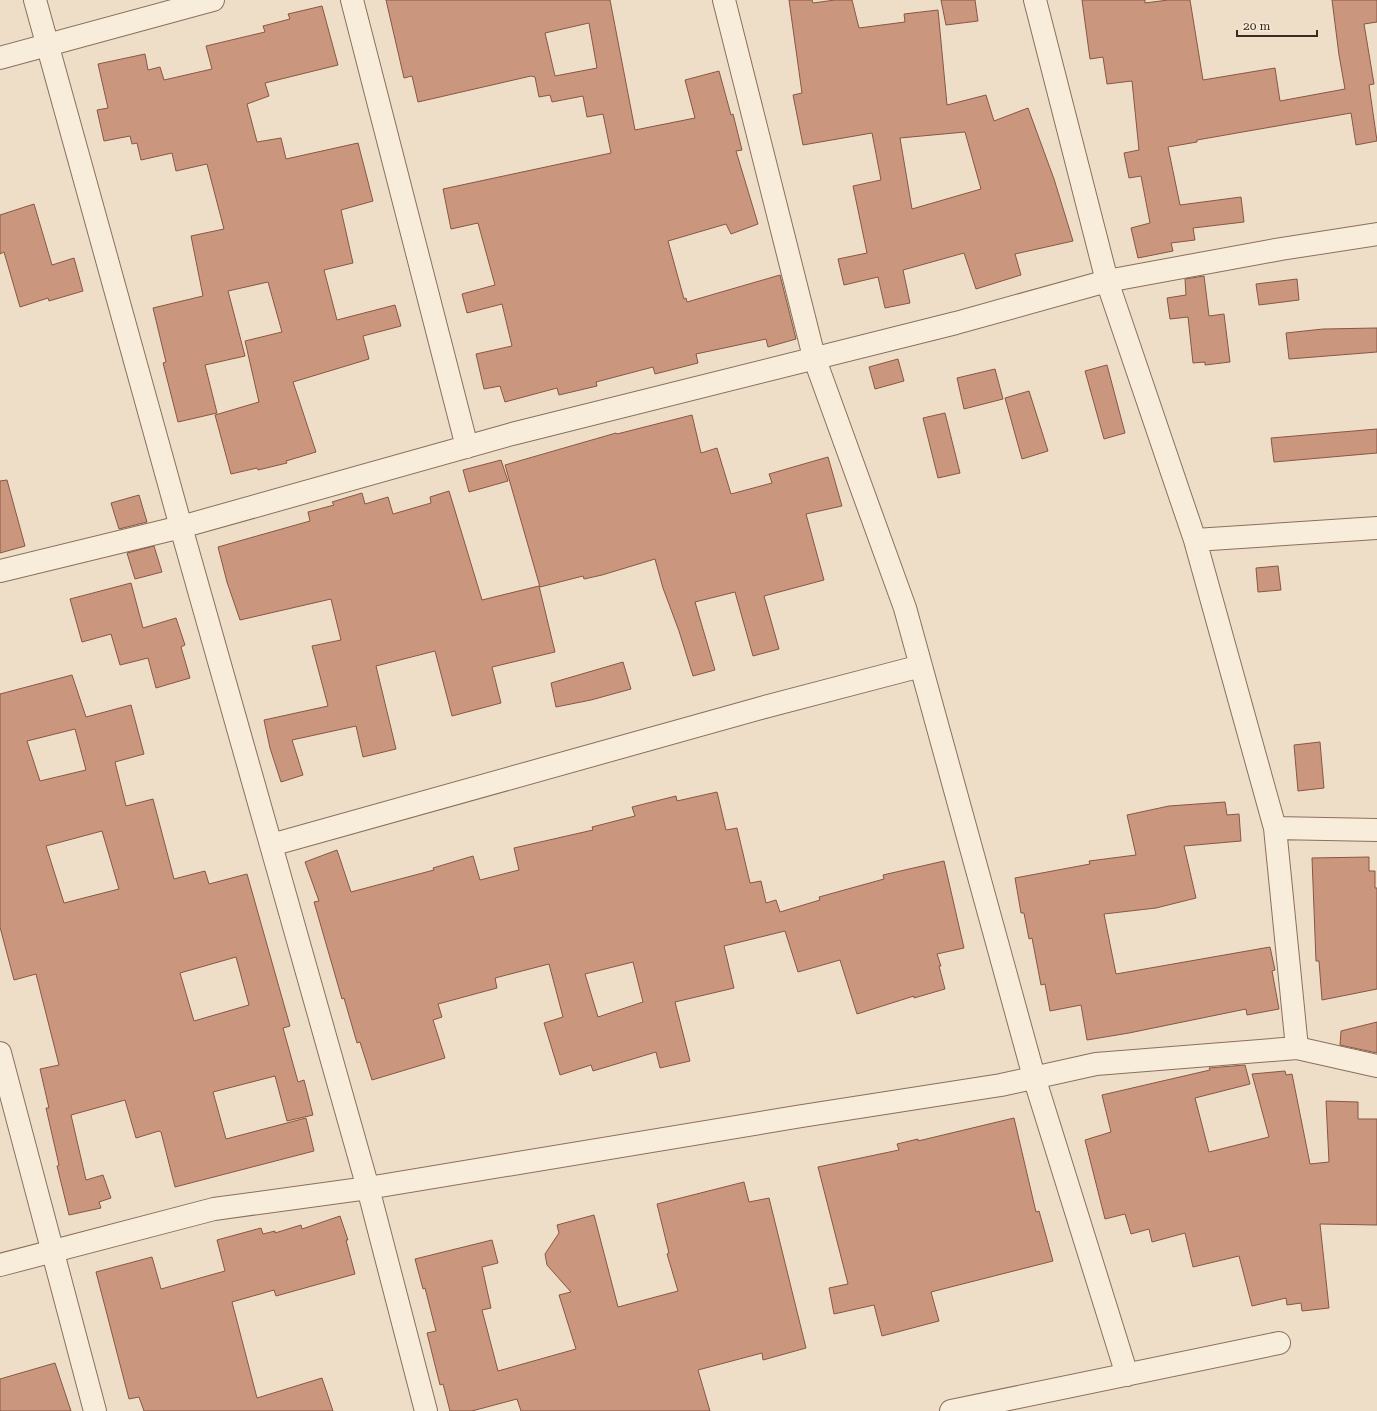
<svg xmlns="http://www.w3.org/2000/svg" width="1377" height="1411" font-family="'Roboto Serif',serif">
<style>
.building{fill:#cb967e;stroke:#885743;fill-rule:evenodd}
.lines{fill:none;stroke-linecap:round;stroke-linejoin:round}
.street-casing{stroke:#89705d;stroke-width:24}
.street{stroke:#f8ecda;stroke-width:22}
</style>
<rect width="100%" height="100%" fill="#eedec7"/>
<!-- building -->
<path class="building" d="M386 0H610L635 130 695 118 685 80 719 71 731 115 733 114 742 150 736 151 758 224 731 234 726 224 668 241 684 299 686 298 687 302 780 275 796 339 768 347 766 339 696 354 698 363 655 374 653 367 596 382 597 386 559 395 557 388 505 402 500 386 484 389 476 354 512 346 502 304 467 313 462 294 495 285 478 223 451 229 443 189 611 153 603 114 587 117 583 96 552 102 550 95 539 97 535 77 531 76 418 102 412 76 404 78ZM589 23 597 68 555 76 545 33Z
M789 0H812L813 3 835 0H852L859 28 905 22 904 14 938 10 947 105 986 95 994 121 1028 108 1054 179 1073 241 1015 254 1021 275 976 289 964 253 903 270 910 303 885 308 878 277 844 285 838 259 867 253 853 186 881 180 872 133 803 145 793 95 802 93ZM965 132 981 189 912 209 900 138Z
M941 0H975L978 21 946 25Z
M1082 0H1145V3L1168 0H1190L1203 80 1275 68 1280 101 1345 89 1339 55 1332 0H1377V22L1364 24 1374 84 1369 85 1377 141 1356 145 1351 113 1197 140V142L1168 147 1180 205 1241 197 1244 222 1193 228 1195 240 1171 243 1173 251 1138 258 1131 228 1150 223 1141 176 1129 178 1124 153 1139 150 1132 81 1107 84 1103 57 1090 59Z
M322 6 338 65 265 83 269 96 247 104 257 142 281 138 286 159 358 143 373 201 341 210 353 263 324 270 337 320 395 305 401 326 363 336 369 359 293 382 316 452 286 461 287 463 258 470 257 468 231 474 215 415 259 402 245 341 282 332 268 282 228 291 245 356 205 365 217 413 178 422 163 363 166 362 153 308 203 296 191 236 224 229 207 164 176 171 172 153 141 160 137 143 132 144 130 136 104 141 97 110 108 108 98 64 145 54 148 70 160 67 164 80 212 69 206 46 265 32 263 26 290 19 288 14Z
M34 204 52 265 74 258 83 291 49 301 48 298 20 307 4 252 0 254V215Z
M1204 276 1209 316 1224 314 1230 362 1205 365V362L1193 363 1188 317 1170 319 1167 298 1186 295 1185 279Z
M1297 279 1299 300 1259 305 1256 284Z
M1377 328V352L1289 359 1286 333 1323 329Z
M898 359 904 381 875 389 869 367Z
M1107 365 1125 433 1104 439 1085 371Z
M995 369 1003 399 964 409 957 378Z
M1029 391 1048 451 1022 459 1005 398Z
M945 413 960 473 938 478 923 418Z
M692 415 701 453 717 448 731 494 772 483 769 474 828 457 842 506 806 514 824 580 764 596 779 649 753 656 735 592 695 602 715 670 693 676 679 631 663 588 655 559 602 575 584 579 583 576 540 587 505 465 616 433 617 434Z
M1377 429V453L1274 462 1271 438Z
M501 460 508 481 469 492 463 470Z
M7 480 25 546 0 553V481Z
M449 491 482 600 539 586 555 652 492 667 501 703 452 716 435 651 376 666 396 749 363 757 356 726 292 740 303 775 281 782 270 748 264 720 328 706 312 646 341 640 331 599 240 620 227 582 218 547 310 521 308 512 334 505 332 502 362 493 365 504 388 497 393 514 431 503 430 497Z
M139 495 147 522 119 529 111 503Z
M154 546 162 572 135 579 127 553Z
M1278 566 1281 590 1258 592 1256 568Z
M131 583 143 628 176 618 185 645 181 647 190 678 156 688 148 658 120 665 111 634 82 642 70 599Z
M623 662 631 689 591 700 556 707 551 683Z
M72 675 86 717 131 705 144 754 115 762 126 806 153 799 174 879 205 871 209 884 247 874 290 1026 283 1028 298 1082 304 1080 313 1115 287 1121 275 1076 213 1092 226 1139 306 1118 314 1151 175 1187 161 1132 159 1131 136 1138 125 1100 71 1115 86 1180 103 1175 111 1198 99 1202 101 1208 69 1215 57 1166 59 1165 46 1108H49L40 1069 59 1065 36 974 14 980 0 927V694ZM75 729 86 770 40 781 27 741ZM102 831 119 889 64 903 46 846ZM236 957 249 1005 194 1021 180 973Z
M1320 742 1324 788 1298 791 1294 745Z
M717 792 726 830 737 828 750 883 761 881 766 903 776 900 780 912 820 900 819 897 884 879 883 875 944 861 964 948 937 954 941 966H939L945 989 914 998V996L857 1014 840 960 798 972 785 931 724 946 734 988 675 1002 690 1061 660 1068 656 1052 593 1071 591 1065 560 1075 544 1023 563 1017 549 964 495 978 497 988 438 1004 442 1017 433 1020 445 1058 372 1080 360 1042 357 1043 344 998 342 999 314 902 319 901 305 862 337 850 351 892 434 870 433 868 473 856 480 880 519 870 514 848 593 830 592 827 635 816 632 807 676 796 677 801ZM633 962 643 1002 598 1017 585 974Z
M1225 802 1227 815 1239 814 1241 841 1184 846 1196 898 1156 908 1104 914 1116 974 1270 947 1275 970 1272 971 1279 1009 1247 1015 1246 1009 1129 1033 1087 1040 1081 1005 1050 1011 1045 984 1041 985 1032 938 1029 939 1024 913H1021L1015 878 1090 864 1089 861 1136 855 1127 815 1169 806Z
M1369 857V871H1375V888H1377V989L1322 1000 1319 961H1316L1312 858Z
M1377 1022V1053L1340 1045 1341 1031Z
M1245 1065 1250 1084 1195 1098 1209 1152 1269 1137 1252 1074 1285 1071 1286 1075 1292 1074 1310 1164 1329 1162 1326 1101 1358 1102V1119H1377V1225L1320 1224 1329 1308 1302 1311 1301 1303 1287 1305 1286 1298 1252 1306 1239 1256 1193 1267 1185 1233 1152 1242 1149 1229 1131 1234 1125 1214 1105 1219 1085 1140 1111 1132 1102 1095 1210 1070 1209 1068Z
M1014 1118 1036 1212 1039 1211 1053 1261 931 1292 939 1321 882 1336 874 1305 834 1314 829 1288 848 1284 818 1167 899 1150 897 1144 918 1139V1141Z
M744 1182 749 1202 769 1198 806 1348 763 1360 762 1353 698 1370 710 1411H521L517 1399 472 1411H450L443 1384 440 1385 427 1333 436 1331 425 1288 423 1289 415 1259 492 1240 498 1263 482 1267 491 1308 482 1310 498 1371 576 1349 559 1295 571 1292 547 1265 545 1254 559 1233 557 1225 594 1215 618 1307 678 1291 667 1254 669 1253 657 1204Z
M340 1216 348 1240H346L355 1274 276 1296 274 1290 232 1302 257 1398 322 1378 333 1411H144L139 1397 129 1399 96 1272 152 1257 161 1289 225 1271 217 1240 261 1228 263 1234 275 1231V1233L301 1225 302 1229Z
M55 1363 71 1411H0V1379Z"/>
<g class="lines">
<defs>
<path id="street" d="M35 0 181 527 368 1188 426 1411
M352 0 467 447
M724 0 814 357 905 608 1034 1077 1127 1375
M1035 0 1107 281 1195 540 1275 828 1297 1048
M0 58 213 0
M1195 540 1377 528
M0 571 181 527 512 434 956 323 1107 281 1281 249 1377 234
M1275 828 1377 830
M271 845 761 708 921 666
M0 1053 95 1411
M0 1265 214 1209 368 1188 802 1116 1001 1085 1096 1064 1297 1048 1377 1066
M951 1411 1279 1343"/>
</defs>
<!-- street casing -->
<use href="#street" class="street-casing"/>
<!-- street -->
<use href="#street" class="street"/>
</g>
<!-- scale -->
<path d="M1237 30v6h80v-6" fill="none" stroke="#3a2a20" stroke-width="2"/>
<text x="1243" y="30" font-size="12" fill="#3a2a20" stroke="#f5e9d6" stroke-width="3" paint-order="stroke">20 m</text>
</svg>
